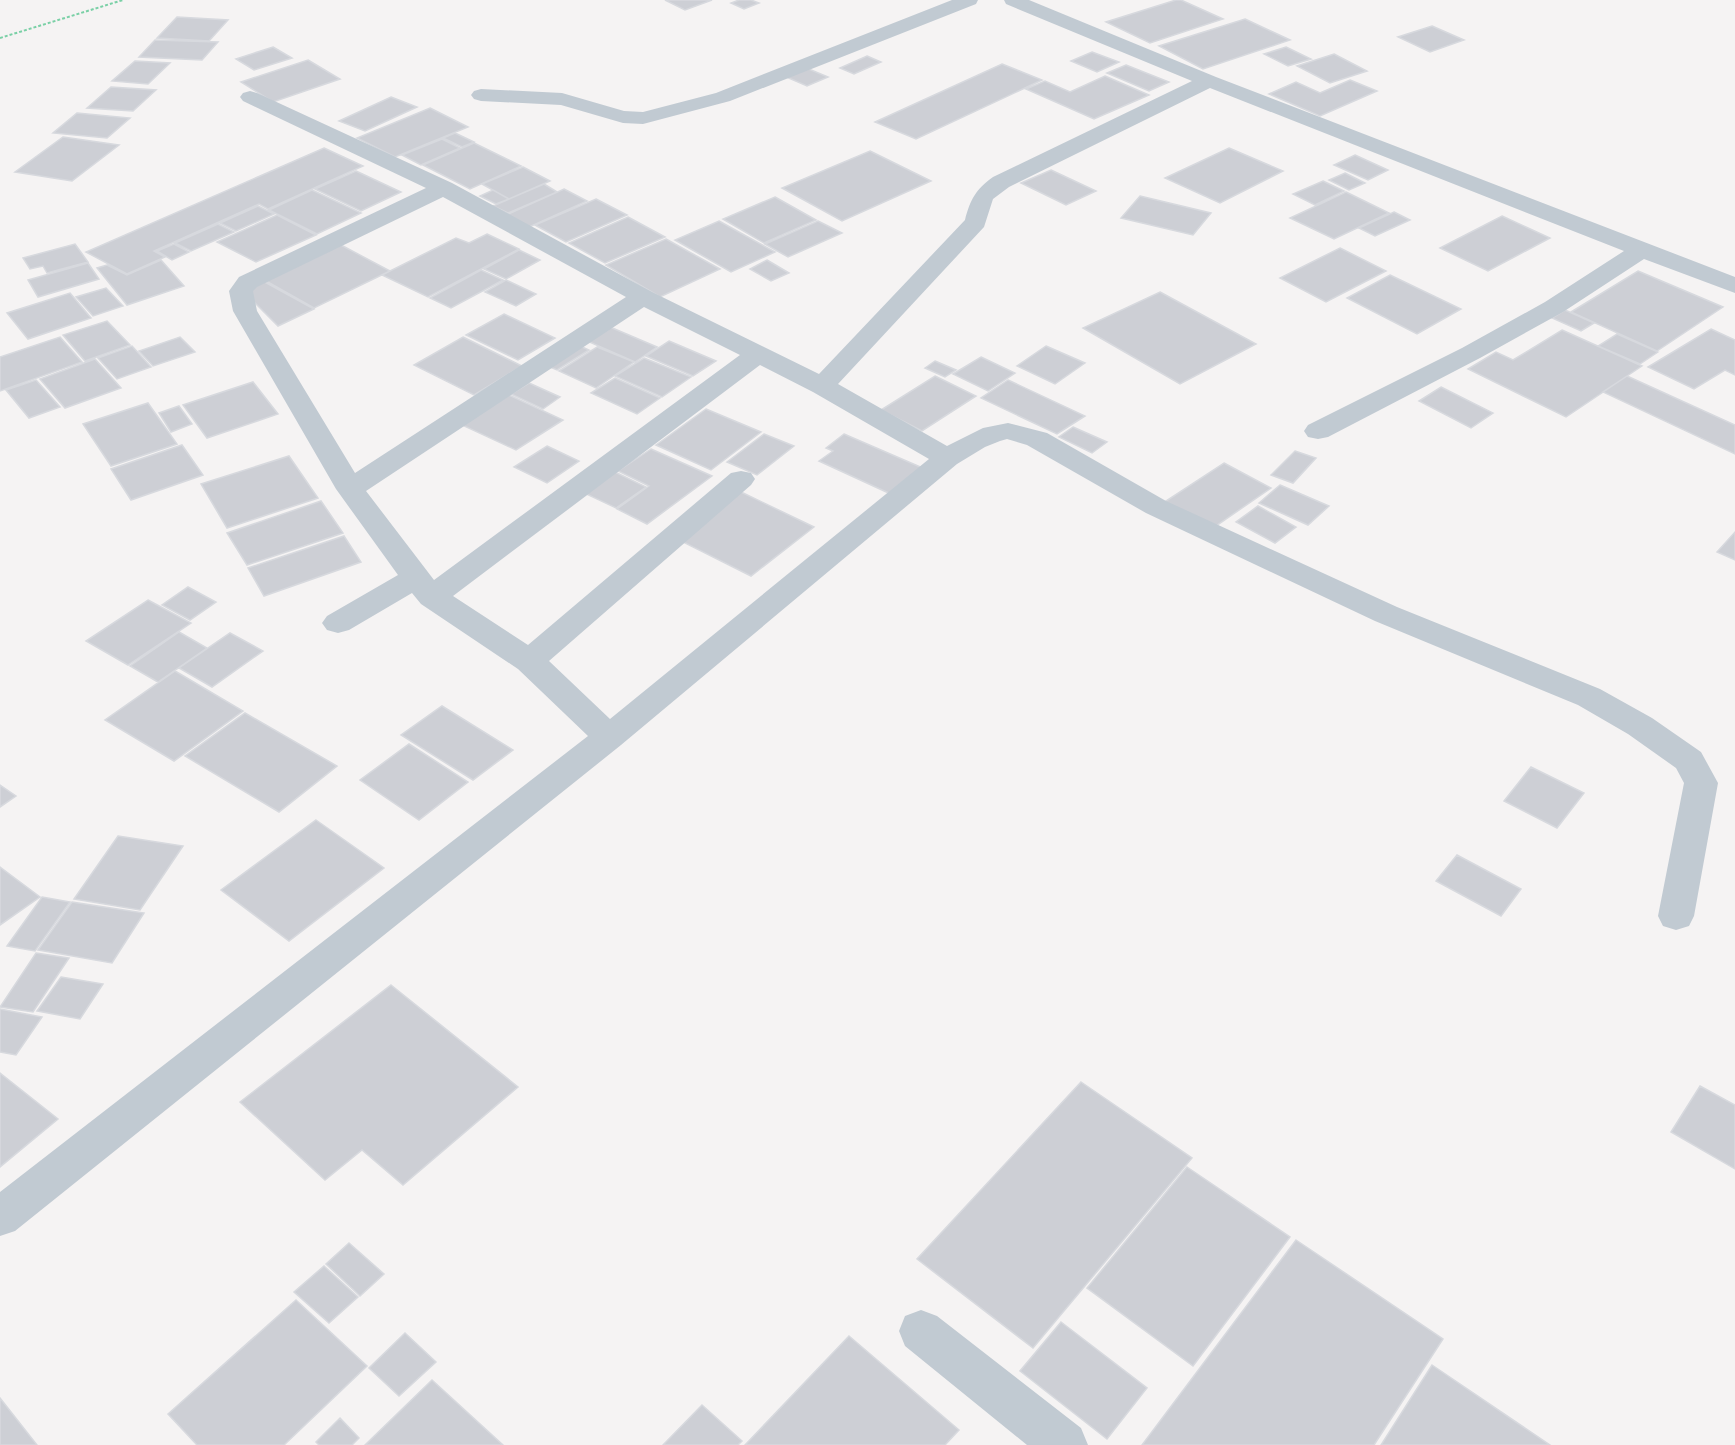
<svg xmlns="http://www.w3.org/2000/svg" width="1735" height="1445" font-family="'Exo 2',sans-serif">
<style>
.building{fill:#cdcfd5;stroke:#d7d9de;stroke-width:1.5}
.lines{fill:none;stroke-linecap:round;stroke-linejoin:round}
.path{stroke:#7ad0a6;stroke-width:2;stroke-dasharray:3 2;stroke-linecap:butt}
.minor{fill:#c1cad2;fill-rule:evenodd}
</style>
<rect width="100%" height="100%" fill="#f5f3f3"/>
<!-- building -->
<path class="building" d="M665 0H712L685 10Z
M739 0H751L759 3 744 9 731 3Z
M1176 0H1181L1223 19 1150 43 1106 22Z
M177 17 228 20 209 41 157 38Z
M1245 19 1290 40 1203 69 1159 46Z
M1432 26 1464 40 1430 52 1398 37Z
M155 40 218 42 202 60 139 57Z
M273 47 292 58 254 70 236 59Z
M1286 47 1311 59 1288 66 1264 54Z
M1092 52 1119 62 1097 72 1071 61Z
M1334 54 1367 71 1330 83 1297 66Z
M867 56 881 62 854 74 840 68Z
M308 60 340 79 273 102 241 82Z
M135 61 170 63 148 84 112 81Z
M1002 64 1042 80 916 139 875 122Z
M1126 65 1169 82 1149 91 1107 73Z
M804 67 828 77 807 86 784 76Z
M1105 76 1149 95 1094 119 1026 89 1045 81 1070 92Z
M1350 80 1377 91 1320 116 1269 94 1296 82 1320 93Z
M111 87 156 90 133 111 87 108Z
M391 97 417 107 365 131 339 121Z
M430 108 468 127 395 157 357 138Z
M77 113 130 118 107 138 53 133Z
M455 133 474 142 462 147 443 138Z
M63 137 119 145 72 181 15 172Z
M442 139 460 148 421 165 402 155Z
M474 143 521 166 470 189 423 165Z
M324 148 363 166 268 209 259 204 154 251 165 257 127 274 86 252Z
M1229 148 1283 171 1220 203 1165 178Z
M870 151 931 181 842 221 782 188Z
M1355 155 1388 170 1368 180 1334 165Z
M523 167 550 181 509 199 482 184Z
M1051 170 1096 191 1066 205 1021 183Z
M356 171 401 192 361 211 315 189Z
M1345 173 1365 183 1349 190 1329 180Z
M1323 181 1344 191 1315 205 1293 194Z
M544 184 557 192 508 213 493 206Z
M564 189 587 201 527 228 504 216Z
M312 190 361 213 317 234 269 210Z
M493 190 509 199 496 204 480 196Z
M1346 192 1389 213 1334 239 1290 218Z
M1140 196 1211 213 1193 235 1121 218Z
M775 197 816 220 764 243 723 219Z
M596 199 627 215 566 242 535 225Z
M258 206 274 214 236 231 220 223Z
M1394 212 1410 220 1375 236 1359 228Z
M277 215 316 235 256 262 217 242Z
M1502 216 1550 238 1488 271 1440 248Z
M628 217 665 237 605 263 569 243Z
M719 221 775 252 731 272 675 240Z
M818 221 842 233 788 257 765 244Z
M218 224 234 232 191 251 175 243Z
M487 234 519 249 428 297 382 275 456 238 469 243Z
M666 239 720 269 660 297 606 265Z
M75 244 88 262 47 273 43 266 30 269 23 258Z
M174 244 189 252 172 260 157 251Z
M341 245 390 271 314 308 266 281Z
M1340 248 1386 271 1326 302 1280 278Z
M519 250 540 260 506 279 484 269Z
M161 260 184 286 127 305 97 268 107 265 127 275Z
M767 260 789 273 771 281 750 269Z
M88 263 99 279 38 297 28 280Z
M481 270 503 280 451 308 430 298Z
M1638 271 1723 307 1657 351 1571 312Z
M1390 275 1461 309 1417 334 1347 298Z
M506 280 536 294 516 306 485 292Z
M263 281 314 309 278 326 243 291Z
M106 288 123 306 93 316 76 297Z
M1160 292 1256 344 1180 384 1083 328Z
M70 293 91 318 28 339 7 313Z
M1565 310 1594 323 1581 331 1552 318Z
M504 314 555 338 518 360 466 335Z
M107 321 130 345 85 361 63 335Z
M610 327 657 347 635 362 587 341Z
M1711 329 1735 340V375L1725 370 1694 389 1648 367Z
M1562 330 1642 366 1566 417 1468 369 1496 352 1513 360Z
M1617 334 1658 352 1640 364 1598 346Z
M60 337 82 362 0 391V357Z
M180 337 195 352 153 366 139 351Z
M463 337 522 366 474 395 414 365Z
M669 341 716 361 693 376 646 356Z
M578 345 589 350 557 370 545 365Z
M132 346 151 367 117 379 98 358Z
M1046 346 1085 363 1055 384 1017 366Z
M597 347 634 362 596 388 559 371Z
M981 357 1015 373 988 391 953 374Z
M644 358 691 377 662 397 615 376Z
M95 359 121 388 65 408 40 379Z
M935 361 956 370 945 377 925 368Z
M935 376 976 396 922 431 881 410Z
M1627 376 1735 425V454L1603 392Z
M615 378 660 398 637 414 591 393Z
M36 380 60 407 29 418 6 390Z
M1008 380 1085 416 1057 434 981 398Z
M253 382 278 414 207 438 183 405Z
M529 383 560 397 543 409 511 394Z
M1441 387 1493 413 1471 428 1419 401Z
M509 395 563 420 516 450 462 425Z
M148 403 177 444 111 466 83 424Z
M179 406 192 424 171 432 159 413Z
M706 409 761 432 711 470 656 445Z
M1073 427 1107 442 1092 453 1059 437Z
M764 434 794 446 757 475 727 462Z
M844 434 925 469 893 495 819 461 833 451 826 448Z
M182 445 203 475 131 500 111 469Z
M547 446 579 461 547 483 514 467Z
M651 449 712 476 647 524 617 509 649 486 618 471Z
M1295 451 1316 458 1293 483 1271 475Z
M289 456 318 498 227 528 201 484Z
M1224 463 1271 488 1210 530 1163 503Z
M613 471 646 487 616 508 582 492Z
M1280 485 1329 506 1308 525 1259 503Z
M739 491 814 527 751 576 675 538Z
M321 501 343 533 247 565 227 533Z
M1258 506 1296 527 1275 543 1236 522Z
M1735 532V560L1717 552Z
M344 536 361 562 264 596 248 568Z
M188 587 216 602 190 620 162 605Z
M148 600 191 623 128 665 86 641Z
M179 632 207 648 158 682 130 666Z
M230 633 263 651 212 687 179 668Z
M175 671 243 711 174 761 105 720Z
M442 706 513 750 473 780 401 735Z
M245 713 337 766 279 812 185 756Z
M409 744 468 782 419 820 360 780Z
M1531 767 1584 793 1557 828 1504 801Z
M0 785 16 796 0 807Z
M316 820 384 868 289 941 221 890Z
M118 836 183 846 140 910 74 899Z
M1457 855 1521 889 1501 916 1436 881Z
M0 867 40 897 0 925Z
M42 897 70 902 35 951 7 946Z
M72 902 144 913 112 963 38 950Z
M36 953 69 958 33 1012 0 1007Z
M61 977 103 984 80 1019 37 1011Z
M391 985 518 1087 403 1185 362 1150 325 1180 240 1102Z
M0 1009 42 1017 16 1055 0 1052Z
M0 1073 58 1119 0 1167Z
M1081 1082 1192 1158 1033 1348 917 1259Z
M1700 1086 1735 1105V1169L1671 1132Z
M1187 1167 1290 1237 1193 1366 1087 1288Z
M1296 1240 1443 1339 1374 1445H1142Z
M349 1243 384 1274 360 1296 326 1264Z
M324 1266 358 1297 329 1323 294 1292Z
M296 1300 367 1366 284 1445H197L168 1414Z
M1061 1322 1147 1388 1107 1439 1020 1371Z
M405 1333 436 1362 399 1396 369 1368Z
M849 1336 959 1430 945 1445H745Z
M1432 1365 1550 1445H1381Z
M432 1380 503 1445H365Z
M0 1398 37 1445H0Z
M702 1405 742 1441 738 1445H663Z
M340 1418 359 1438 352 1445H319L316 1442Z"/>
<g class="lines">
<!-- path -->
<path class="path" d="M0 38 123 0"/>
<!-- minor -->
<path class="minor" d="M952 0H978L976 4 730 101 643 124 623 123 561 105 481 101 474 99 471 95 474 91 481 89 562 93 624 111 643 112 716 93Z
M1004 0H1029L1216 77 1735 277V293L1644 259 1563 312 1480 358 1328 437 1318 439 1308 437 1304 431 1308 425 1462 348 1545 302 1624 251 1210 88 1009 187 993 199 984 227 838 384 947 446 983 428 1008 423 1047 433 1166 501 1397 607 1600 689 1652 718 1701 752 1718 783 1694 916 1689 926 1676 930 1663 926 1658 916 1684 783 1676 768 1628 734 1578 705 1375 621 1146 513 1027 445 1007 439 1000 441 985 447 957 464 621 745 15 1231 0 1236V1192L588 736 518 669 421 604 412 593 349 630 338 633 327 630 322 623 327 616 398 575 336 489 233 311 229 291 239 277 426 188 243 101 240 97 243 93 250 91 257 93 452 183 652 292 819 374 965 220C970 200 976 189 993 177L1192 81 1006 4ZM443 197 626 297 355 473 257 311 253 291 257 287ZM644 307 740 355 434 580 366 491ZM760 365 813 392 929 459 610 719 549 661 751 485 755 479 751 473 741 471 731 473 528 645 453 596Z
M921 1310 937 1316 1081 1428 1088 1445H1027L905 1346 899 1331 905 1316Z"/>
</g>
</svg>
